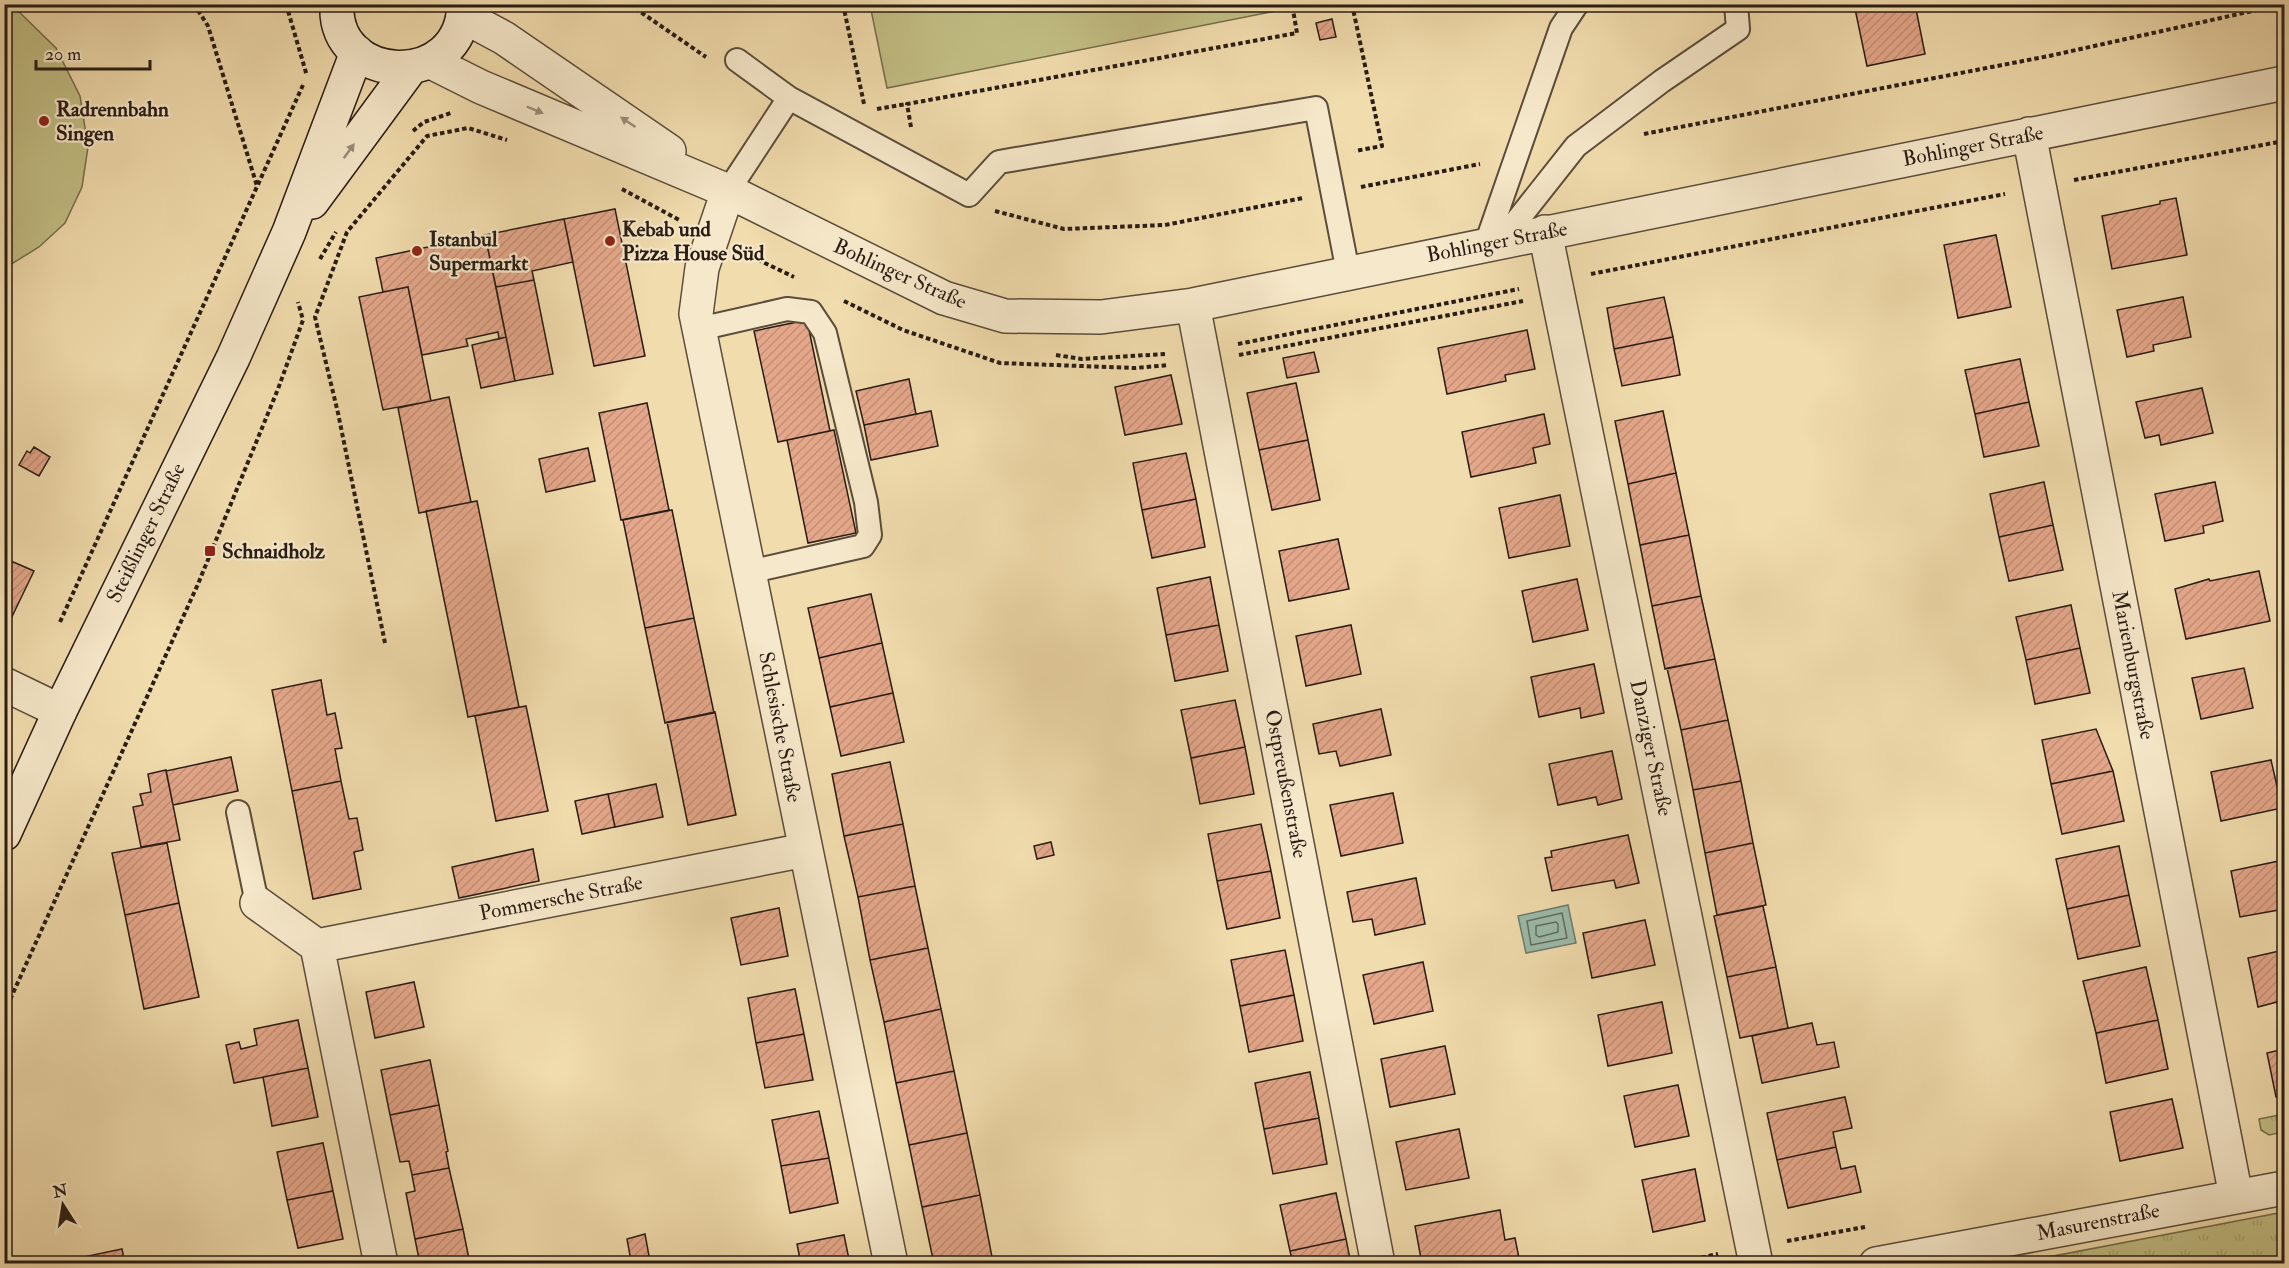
<svg xmlns="http://www.w3.org/2000/svg" width="2289" height="1268" font-family="'IM FELL Double Pica',serif">
<style>
.grass{fill:url(#grass-tufts);stroke:#766d4c;stroke-width:1.5}
.park{fill:#c2be84;stroke:#766d4c;stroke-width:1.5}
.water{fill:#9bbcab;stroke:#6d7c6f;stroke-width:1.5}
.lines{fill:none;stroke-linecap:round;stroke-linejoin:round}
.shore{stroke:#626c60;stroke-width:1.5}
.building{fill:url(#building-hatch);stroke:#291c15;stroke-width:1.5}
.lane-casing{stroke:#5b4c3b;stroke-width:26}
.street-casing{stroke:#5b4c3b;stroke-width:36}
.secondary-casing{stroke:#291c15;stroke-width:36}
.path{stroke:#291c15;stroke-width:4;stroke-dasharray:4.5 3;stroke-linecap:butt}
.lane{stroke:#f6e8ca;stroke-width:22}
.street{stroke:#f6e8ca;stroke-width:33}
.secondary{stroke:#f6e8ca;stroke-width:33}
.oneway{fill:#9a8c79}
.poi-dot{fill:#8f2418;stroke:#f6e8ca;stroke-width:2}
.labels{text-anchor:middle;dominant-baseline:central;stroke-width:4.5;stroke-linejoin:round;paint-order:stroke}
.poi-label{font-size:21px;font-weight:bold;fill:#291c15;stroke:#f6e8ca;text-anchor:start}
.street-label{font-size:21px;fill:#291c15;stroke:#f6e8ca}
</style>
<defs>
<pattern id="grass-tufts" width="24" height="20" patternUnits="userSpaceOnUse" patternTransform="scale(1.5)"><rect width="24" height="20" fill="#c2be84"/><path d="M3 7l-1-3M5 7V3M7 7l1-3M15 17l-1-3M17 17v-4M19 17l1-3" fill="none" stroke="#a7a371"/></pattern>
<pattern id="building-hatch" width="6" height="6" patternUnits="userSpaceOnUse" patternTransform="scale(1.5)"><rect width="6" height="6" fill="#e4a78a"/><path d="M-1 1l2-2M0 6l6-6M5 7l2-2" fill="none" stroke="#c48f76"/></pattern>
</defs>
<rect width="100%" height="100%" fill="#f1dcad"/>
<filter id="stains"><feTurbulence type="fractalNoise" baseFrequency=".00333" numOctaves="4"/><feColorMatrix values="0 0 0 0 .2 0 0 0 0 .09 0 0 0 0 .02 0 0 0 .5 -.17"/></filter>
<radialGradient id="worn" r=".72"><stop offset=".6" stop-color="#630" stop-opacity="0"/><stop offset="1" stop-color="#630" stop-opacity=".3"/></radialGradient>
<!-- grass -->
<path class="grass" d="M2284 1114V1132L2269 1135 2261 1130 2259 1119Z
M2284 1212V1263H2017Z"/>
<!-- park -->
<path class="park" d="M1275 4 1276 11 887 88 870 5Z
M12 5 56 48 80 96 88 147 82 187 65 223 39 247 5 268 4 5Z"/>
<!-- water -->
<path class="water" d="M1568 905 1576 943 1526 953 1518 916Z"/>
<g class="lines">
<!-- shore -->
<path class="shore" d="M1562 913 1567 938 1531 945 1527 921Z
M1556 922 1558 924V932L1539 937 1536 935V926Z"/>
</g>
<!-- building -->
<path class="building" d="M1854 4H1915L1925 54 1867 66Z
M1332 19 1336 37 1320 40 1316 23Z
M2176 198 2187 255 2112 269 2102 216 2160 204V201Z
M615 209 645 356 594 366 564 219Z
M564 219 573 262 532 271 534 280 496 287 485 235Z
M485 235 506 337 499 339 498 332 466 339 468 346 422 355 408 287 383 292 376 258Z
M1996 235 2011 307 1958 318 1944 245Z
M534 280 553 374 515 381 496 287Z
M408 287 431 401 383 410 359 297Z
M1664 297 1673 337 1614 349 1607 308Z
M2183 297 2191 337 2153 345 2154 351 2127 357 2117 310Z
M807 320 830 431 778 442 754 331Z
M1527 330 1535 369 1505 375 1506 381 1447 394 1438 348Z
M506 337 515 381 481 388 472 345Z
M1673 337 1680 375 1622 386 1614 349Z
M1314 352 1319 372 1287 378 1283 358Z
M2020 359 2029 402 1975 414 1965 370Z
M1171 375 1182 424 1125 435 1115 387Z
M909 379 916 414 864 425 856 391Z
M1296 383 1308 440 1259 450 1247 393Z
M2202 388 2213 433 2161 445 2159 435 2145 438 2136 402Z
M449 397 471 502 419 513 398 408Z
M2029 402 2039 446 1984 457 1975 414Z
M647 403 669 510 621 520 599 413Z
M931 411 938 446 871 460 864 425Z
M1663 411 1676 473 1628 484 1615 421Z
M1544 414 1550 444 1533 448 1536 463 1471 477 1462 432Z
M834 430 856 533 808 543 787 440Z
M1308 440 1320 500 1272 510 1259 450Z
M34 447 50 457 39 476 19 465 27 451 30 453Z
M588 448 595 481 546 492 539 459Z
M1186 453 1196 499 1142 510 1133 463Z
M1676 473 1689 535 1640 545 1628 484Z
M2044 482 2053 525 1999 537 1990 494Z
M2215 482 2223 521 2203 526 2204 533 2165 541 2155 494Z
M1560 495 1570 546 1509 558 1499 508Z
M1196 499 1205 547 1152 558 1142 510Z
M477 501 519 707 468 717 426 511Z
M672 510 694 618 645 628 623 520Z
M2053 525 2063 570 2009 581 1999 537Z
M1689 535 1701 596 1652 606 1640 545Z
M1338 539 1349 589 1289 601 1279 551Z
M4 558 34 571 6 629H4Z
M2259 571 2270 621 2186 639 2175 589 2209 579 2210 581Z
M1210 577 1219 625 1166 635 1157 588Z
M1577 579 1588 630 1533 642 1522 591Z
M871 594 882 643 819 658 808 608Z
M1701 596 1715 659 1665 669 1652 606Z
M2071 605 2080 648 2026 660 2016 617Z
M694 618 714 713 665 723 645 628Z
M1219 625 1228 671 1175 681 1166 635Z
M1351 625 1361 674 1306 686 1296 636Z
M882 643 893 693 830 707 819 658Z
M2080 648 2090 693 2035 704 2026 660Z
M1715 659 1728 720 1681 730 1667 668Z
M1594 664 1604 713 1581 718 1580 708 1539 717 1531 677Z
M2244 668 2253 708 2201 719 2192 678Z
M321 680 327 715 335 713 342 748 335 749 341 781 292 791 272 690Z
M893 693 904 742 841 756 830 707Z
M1235 700 1245 747 1191 758 1181 710Z
M526 706 548 811 496 821 475 716Z
M1381 709 1391 755 1340 766 1336 751 1319 754 1313 724Z
M715 712 736 815 688 825 667 722Z
M1728 720 1741 781 1693 790 1681 730Z
M2096 729 2113 771 2051 784 2042 740Z
M1245 747 1254 794 1200 804 1191 758Z
M1612 751 1622 799 1598 805 1596 797 1558 805 1549 764Z
M231 757 238 791 173 805 166 771Z
M2271 760 2282 808 2221 821 2211 772Z
M890 762 903 824 844 836 832 774Z
M166 770 180 840 141 847 133 807 143 805 140 794 151 792 148 774Z
M2113 771 2124 821 2062 834 2051 784Z
M341 781 349 819 357 818 363 850 354 852 361 889 313 899 292 791Z
M1741 781 1753 843 1705 853 1693 790Z
M656 784 663 817 615 827 608 794Z
M1393 793 1403 843 1341 856 1330 805Z
M608 794 615 827 582 834 575 801Z
M903 824 915 886 858 897 844 836Z
M1261 824 1271 871 1217 881 1208 834Z
M1628 835 1639 883 1616 888 1614 880 1552 891 1545 858 1552 857 1551 851Z
M1051 842 1054 855 1037 859 1034 846Z
M167 843 179 903 125 915 112 853Z
M1753 843 1766 905 1717 915 1705 853Z
M2119 846 2129 895 2067 909 2056 859Z
M533 849 539 881 459 898 452 867Z
M2279 861 2284 887V909L2240 917 2231 871Z
M1271 871 1280 918 1227 929 1217 881Z
M1416 878 1425 924 1375 935 1372 919 1353 922 1347 892Z
M915 886 928 948 870 960 858 897Z
M2129 895 2140 946 2078 959 2067 909Z
M179 903 199 997 144 1009 125 915Z
M1763 906 1776 967 1727 977 1714 916Z
M779 908 788 956 741 965 731 918Z
M1645 920 1655 965 1592 978 1583 933Z
M928 948 941 1009 884 1022 870 960Z
M1285 950 1294 995 1240 1006 1231 960Z
M2284 950V1005L2278 1007 2277 1002 2258 1007 2248 958Z
M1423 962 1433 1011 1374 1024 1363 975Z
M1776 967 1788 1028 1740 1038 1727 977Z
M2146 967 2158 1020 2096 1033 2083 981Z
M414 982 424 1027 375 1038 366 992Z
M795 989 804 1034 756 1043 748 998Z
M1294 995 1303 1041 1249 1052 1240 1006Z
M1662 1002 1672 1053 1608 1066 1598 1015Z
M941 1009 954 1071 896 1083 884 1022Z
M298 1020 308 1068 234 1083 226 1045 239 1042 241 1049 257 1045 254 1029Z
M2158 1020 2168 1069 2106 1083 2096 1033Z
M1812 1023 1817 1045 1834 1042 1839 1067 1762 1083 1752 1036Z
M804 1034 813 1080 765 1088 756 1043Z
M1445 1046 1455 1094 1390 1107 1381 1059Z
M2284 1049V1096L2276 1097 2267 1053Z
M430 1060 439 1105 390 1115 381 1070Z
M308 1068 318 1117 272 1126 263 1077Z
M954 1071 967 1133 909 1145 896 1083Z
M1310 1072 1319 1118 1264 1129 1255 1083Z
M1678 1085 1689 1136 1635 1147 1624 1096Z
M1845 1097 1852 1128 1833 1132 1836 1147 1777 1160 1767 1113Z
M2172 1099 2183 1148 2120 1161 2110 1112Z
M439 1105 448 1151 446 1152 449 1168 412 1175 409 1161 400 1162 390 1115Z
M819 1111 829 1158 781 1166 772 1120Z
M1319 1118 1327 1164 1273 1174 1264 1129Z
M1459 1129 1469 1178 1406 1190 1396 1142Z
M967 1133 980 1195 922 1207 909 1145Z
M323 1143 333 1191 287 1200 277 1152Z
M1836 1147 1841 1169 1855 1166 1861 1192 1788 1208 1777 1160Z
M829 1158 838 1203 790 1213 781 1166Z
M449 1168 463 1229 415 1239 406 1193 415 1191 412 1175Z
M1695 1169 1705 1221 1653 1232 1642 1180Z
M333 1191 343 1239 298 1248 287 1200Z
M1336 1193 1346 1239 1290 1251 1280 1205Z
M980 1195 992 1257 960 1264H934L922 1207Z
M1500 1210 1505 1240 1515 1238 1519 1258 1492 1264H1422L1415 1226Z
M463 1229 470 1264H420L415 1239Z
M645 1234 649 1256 631 1261 627 1239Z
M844 1235 850 1264H801L797 1244Z
M1346 1239 1351 1264H1293L1290 1251Z
M122 1249 125 1264H89L88 1256Z
M649 1256 651 1264H632L631 1261Z
M992 1257 994 1264H960Z"/>
<g class="lines">
<defs>
<path id="lane" d="M737 60 789 98 969 195 999 162 1316 108 1348 272
M728 191 789 98
M1501 241 1576 146 1662 81 1738 29 1736 4
M1486 244 1561 28 1577 4
M699 329 787 309 811 312 825 333 866 502 870 535 863 546 749 572
M238 812 257 903"/>
<path id="street" d="M463 16 504 38 669 151
M431 62 481 87 728 191 944 298 1005 316 1101 317 1193 305 2284 83
M2029 134 2236 1196
M728 191 702 268 696 314 891 1264
M1545 232 1756 1264
M1193 305 1378 1264
M4 684 60 711
M257 903 317 946
M381 1264 317 946 805 850
M1876 1264 2284 1188"/>
<path id="secondary" d="M337 4C332 85 462 92 464 4
M312 202 410 69
M4 834 60 711 233 358 289 232 357 52"/>
</defs>
<!-- lane casing -->
<use href="#lane" class="lane-casing"/>
<!-- street casing -->
<use href="#street" class="street-casing"/>
<!-- secondary casing -->
<use href="#secondary" class="secondary-casing"/>
<!-- path -->
<path class="path" d="M194 4 208 26 257 186
M276 4 288 13
M286 4 307 76
M629 4 706 57
M843 4 864 104
M1352 4 1382 146 1355 151
M877 109 907 104
M911 127 907 104 1297 33 1292 4
M413 131 424 122 451 113
M1644 134 2049 56 2284 4
M2074 180 2284 141
M1361 187 1480 164
M622 189 681 221
M995 211 1064 229 1165 225 1303 198
M744 253 794 277
M320 259 336 232
M1591 274 2005 194
M844 301 903 330 1000 363 1135 368 1169 365
M1238 344 1519 289
M1056 355 1082 359 1165 354
M1239 355 1523 301
M60 622 303 85
M385 643 338 413 315 317 347 232 427 136 468 128 507 140
M4 1013 198 584 278 389 303 320 298 302
M1787 1241 1865 1227
M1672 1264 1718 1254"/>
<!-- lane -->
<use href="#lane" class="lane"/>
<!-- street -->
<use href="#street" class="street"/>
<!-- secondary -->
<use href="#secondary" class="secondary"/>
</g>
<!-- one-way arrows -->
<defs><path id="oneway-solid" d="M-6-.8H1V-3.2L6.5 0L1 3.2V.8H-6Z" transform="scale(1.5)"/></defs>
<g class="oneway">
<use href="#oneway-solid" transform="translate(535 110) rotate(23)"/>
<use href="#oneway-solid" transform="translate(628 122) rotate(-146)"/>
<use href="#oneway-solid" transform="translate(349 151) rotate(-54)"/>
</g>
<!-- markers -->
<g class="poi-dot">
<circle cx="44" cy="121" r="6"/>
<circle cx="610" cy="241" r="6"/>
<circle cx="417" cy="251" r="6"/>
<rect x="204" y="545" width="12" height="12" rx="3"/>
</g>
<g class="labels">
<!-- poi labels -->
<g class="poi-label">
<text x="56" y="109">Radrennbahn<tspan x="56" dy="24">Singen</tspan></text>
<text x="622" y="229">Kebab und<tspan x="622" dy="24">Pizza House Süd</tspan></text>
<text x="429" y="239">Istanbul<tspan x="429" dy="24">Supermarkt</tspan></text>
<text x="222" y="551">Schnaidholz</text>
</g>
<!-- street labels -->
<g class="street-label">
<text transform="translate(1973 146) rotate(-11)">Bohlinger Straße</text>
<text transform="translate(1497 242) rotate(-11)">Bohlinger Straße</text>
<text transform="translate(900 274) rotate(24)">Bohlinger Straße</text>
<text transform="translate(146 533) rotate(-64)">Steißlinger Straße</text>
<text transform="translate(2133 665) rotate(79)">Marienburgstraße</text>
<text transform="translate(780 727) rotate(79)">Schlesische Straße</text>
<text transform="translate(1651 748) rotate(78)">Danziger Straße</text>
<text transform="translate(1286 784) rotate(79)">Ostpreußenstraße</text>
<text transform="translate(561 898) rotate(-11)">Pommersche Straße</text>
<text transform="translate(2098 1222) rotate(-11)">Masurenstraße</text>
</g>
</g>
<!-- margin -->
<rect width="2289" height="1268" fill="none" stroke="#f1dcad" stroke-width="24"/>
<rect x="6" y="6" width="2277" height="1256" fill="none" stroke="#291c15" stroke-width="3"/>
<rect x="12" y="12" width="2265" height="1244" fill="none" stroke="#291c15" stroke-width="1.5"/>
<!-- north arrow -->
<g transform="translate(63 1205) rotate(348)" stroke="#f6e8ca" stroke-width="4.5" paint-order="stroke">
<path d="M0-4.5L10 22L0 15L-10 22Z" fill="#291c15"/>
<text y="-9" font-size="16" font-weight="bold" text-anchor="middle" fill="#291c15">N</text>
</g>
<!-- scale -->
<path d="M36 60v9h114v-9" fill="none" stroke="#291c15" stroke-width="3"/>
<text x="45" y="60" font-size="18" fill="#291c15" stroke="#f6e8ca" stroke-width="4.5" paint-order="stroke">20 m</text>
<rect width="100%" height="100%" filter="url(#stains)"/>
<rect width="100%" height="100%" fill="url(#worn)"/>
</svg>
